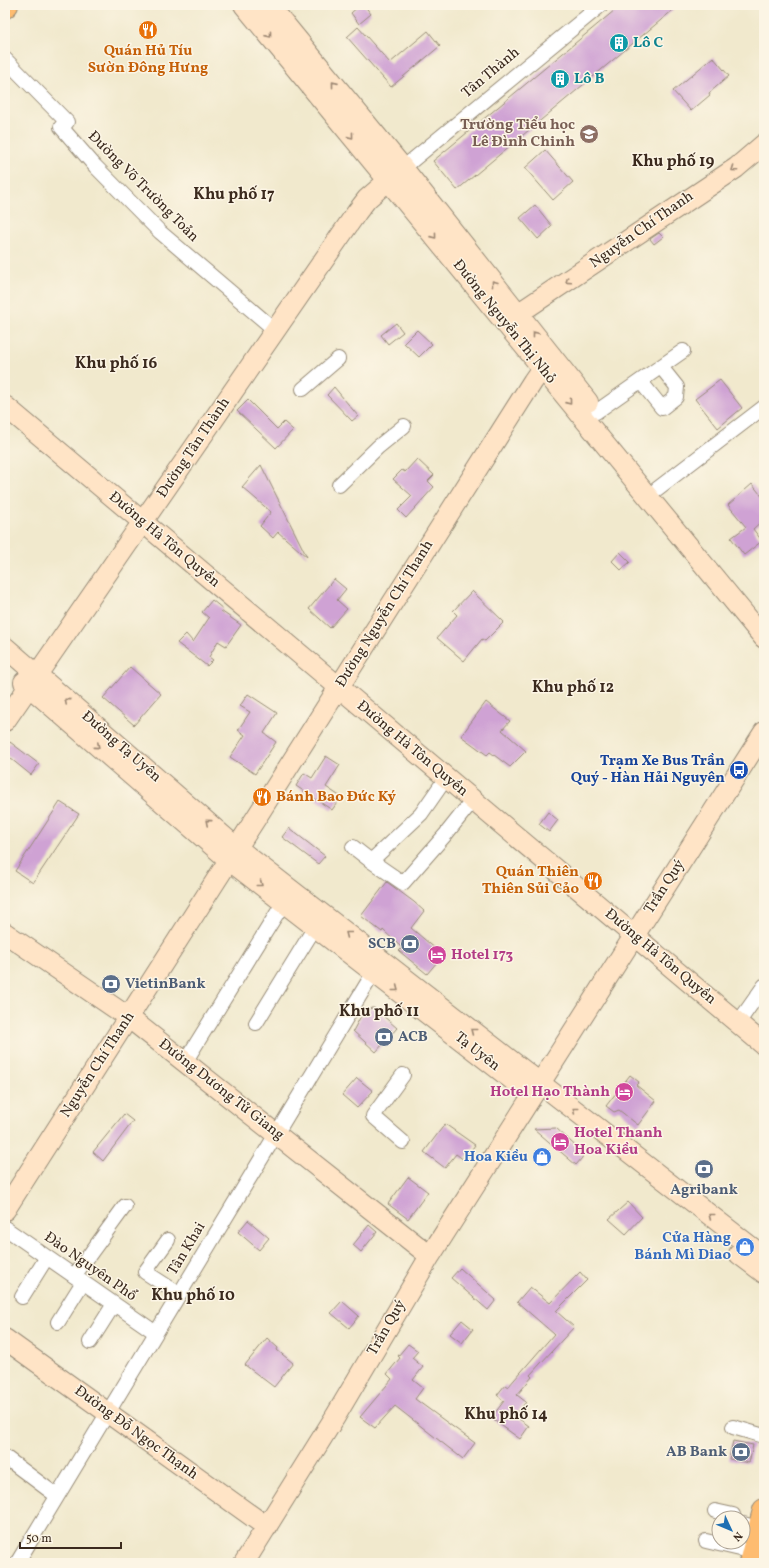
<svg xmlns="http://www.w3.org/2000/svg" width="769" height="1568" font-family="Vollkorn,serif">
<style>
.building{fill:#cfa2d4}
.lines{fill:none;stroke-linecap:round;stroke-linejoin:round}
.street-casing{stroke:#968a76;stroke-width:16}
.secondary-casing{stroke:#968a76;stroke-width:22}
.primary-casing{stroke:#968a76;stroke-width:24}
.street{stroke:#fff;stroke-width:14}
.secondary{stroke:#ffe4c6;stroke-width:20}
.primary{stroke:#febc70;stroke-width:22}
.oneway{stroke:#9d8772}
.labels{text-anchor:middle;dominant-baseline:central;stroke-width:3;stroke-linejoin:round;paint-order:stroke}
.culture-label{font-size:15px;font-weight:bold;fill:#0d838f;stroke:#fcf5e5;text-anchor:start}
.food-label{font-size:15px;font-weight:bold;fill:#c56008;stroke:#fcf5e5}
.street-label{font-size:15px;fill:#3b2a1e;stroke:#fcf5e5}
.education-label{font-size:15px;font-weight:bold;fill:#785e54;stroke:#fcf5e5;text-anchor:end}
.transit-label{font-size:15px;font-weight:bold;fill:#164399;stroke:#fcf5e5;text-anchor:end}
.service-label{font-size:15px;font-weight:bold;fill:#4e5e75;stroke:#fcf5e5;text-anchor:end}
.hotel-label{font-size:15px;font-weight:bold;fill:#b23c85;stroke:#fcf5e5;text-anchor:start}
.shop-label{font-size:15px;font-weight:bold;fill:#366cbe;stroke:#fcf5e5;text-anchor:end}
.neighbourhood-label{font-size:16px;font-weight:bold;fill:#3b2a1e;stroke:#fcf5e5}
</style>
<rect width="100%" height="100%" fill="#fcf5e5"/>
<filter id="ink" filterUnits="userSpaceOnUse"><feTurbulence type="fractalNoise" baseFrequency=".025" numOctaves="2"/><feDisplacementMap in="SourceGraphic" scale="8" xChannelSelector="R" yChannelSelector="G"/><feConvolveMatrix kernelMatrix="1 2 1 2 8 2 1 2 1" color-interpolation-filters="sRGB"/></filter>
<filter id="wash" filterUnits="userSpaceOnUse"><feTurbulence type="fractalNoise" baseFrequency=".012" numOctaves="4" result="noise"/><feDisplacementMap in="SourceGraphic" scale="16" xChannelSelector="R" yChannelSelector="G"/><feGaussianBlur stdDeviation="0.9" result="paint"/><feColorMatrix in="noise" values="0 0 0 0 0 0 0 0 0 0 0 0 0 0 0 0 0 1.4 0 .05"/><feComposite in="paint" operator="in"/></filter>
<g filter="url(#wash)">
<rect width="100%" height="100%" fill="#f1e9cd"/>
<g id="blocks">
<!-- building -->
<path class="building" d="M360 5H364L371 14 359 24 351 13Z
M621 5H679L457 190 433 161Z
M358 27 390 63 428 31 440 46 391 87 347 37Z
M713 57 729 76 709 93 710 95 691 111 673 91Z
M545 150 573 182 553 200 525 168Z
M535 205 552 226 538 239 520 218Z
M659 233 663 237 654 244 650 239Z
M396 323 403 332 388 344 381 335Z
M417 330 432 344 419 357 404 343Z
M720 380 742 408 718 428 695 399Z
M334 387 358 416 352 421 327 395Z
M248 400 277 429 284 422 293 430 276 448 237 411Z
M417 459 434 475 428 481 434 487 406 518 398 510 412 496 393 479 402 470 405 472Z
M261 465 307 557 278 532 273 538 260 526 271 512 242 487Z
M752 484 764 499V519L753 529 762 541 744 555 731 538 746 527 728 505Z
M620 552 630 562 621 570 612 561Z
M334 579 346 589 337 600 347 609 330 628 309 609Z
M472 591 504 622 485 641 482 639 464 661 437 638 457 615 453 611Z
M212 600 223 609 221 611 241 625 226 646 218 641 209 657 213 660 207 666 177 643 186 634 193 642 209 618 202 612Z
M130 667 161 694 134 725 103 698Z
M248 694 277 713 264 733 276 742 255 774 230 757 245 735 238 730 250 712 240 706Z
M486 702 510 721 502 730 526 751 510 767 490 752 487 755 461 736Z
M10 742 39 764 31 775 5 754V748Z
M326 756 340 765 326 787 341 797 332 810 296 786 304 773 312 778Z
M60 802 79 814 33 883 15 871Z
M548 812 558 820 549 832 539 824Z
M289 828 325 856 318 864 282 837Z
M387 882 414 902 424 911 411 928 443 955 427 974 399 951 402 948 383 930 382 932 361 916Z
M371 1008H374L397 1028 376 1052 353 1031 361 1016Z
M630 1075 639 1082 636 1085 656 1101 638 1125 619 1110 614 1112 606 1106Z
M357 1078 373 1091 357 1108 342 1095Z
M124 1114 133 1121 103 1161 93 1152Z
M445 1124 475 1145 464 1160 456 1154 445 1168 424 1152Z
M556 1128 583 1153 582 1158 576 1165 534 1129Z
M408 1177 428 1192 408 1219 388 1204Z
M628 1202 642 1217 626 1234 609 1219Z
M248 1220 269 1238 259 1250 238 1232Z
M369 1225 377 1232 361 1252 353 1245Z
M460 1268 496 1300 488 1310 451 1278Z
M580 1272 587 1280 556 1311 574 1327 530 1375 532 1377 517 1395 526 1402 515 1416 529 1426 520 1439 491 1418 504 1401 497 1395 505 1385 508 1387 554 1334 517 1302 530 1287 550 1303Z
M342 1301 359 1316 349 1328 331 1313Z
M462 1320 473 1329 462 1343 450 1334Z
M267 1338 278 1348 277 1350 293 1363 274 1387 245 1365Z
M408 1344 418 1351 412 1358 423 1367 413 1380 423 1388 415 1399 475 1443 463 1459 395 1406 375 1428 360 1417 392 1379 387 1374 400 1358 398 1356Z
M733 1441 753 1445 749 1463 729 1459Z"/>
</g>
</g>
<g filter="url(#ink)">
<use href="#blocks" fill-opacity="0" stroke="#968a76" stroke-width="1"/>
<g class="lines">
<defs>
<path id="street" d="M5 59 67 122 61 127 95 166 160 232 275 330
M403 168 601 5
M641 382 662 408 676 397 677 387 661 367
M303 389 338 359
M596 412 683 351
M339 485 378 447 404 426
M657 489 764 407
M353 847 371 861 421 814 446 778
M371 861 403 883 446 834 473 800
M256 1023 315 927
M738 1023 764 986
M185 1062 284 902
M403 1142 373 1116 403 1075
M5 1228 156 1333
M168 1240 145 1272 179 1294
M74 1276 125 1206
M22 1297 47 1257
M58 1322 83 1282
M90 1342 114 1304
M733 1427 764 1436
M5 1457 57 1496
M715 1511 733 1515 734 1518
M743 1524 759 1528
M706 1541 753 1552
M17 1563 374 972"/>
<path id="secondary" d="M244 5 764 638
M269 5 403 168 588 402
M507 321 736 168 764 144
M5 406 764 1045
M5 647 237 848 764 1257
M24 682 229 860 523 1088
M5 721 357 212 367 199 398 172
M5 933 128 1017 430 1256
M5 1210 256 818 533 381 551 355
M739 1254 764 1273
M5 1339 267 1527
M244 1563 335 1417 430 1256 764 732"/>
<path id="primary" d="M5 7 7 5
M750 1563 764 1510"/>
</defs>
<!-- street casing -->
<use href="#street" class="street-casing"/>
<!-- secondary casing -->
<use href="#secondary" class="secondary-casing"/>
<!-- primary casing -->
<use href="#primary" class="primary-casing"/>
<!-- street -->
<use href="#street" class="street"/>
<!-- secondary -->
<use href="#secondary" class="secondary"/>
<!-- primary -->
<use href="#primary" class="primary"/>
</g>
<!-- one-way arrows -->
<defs><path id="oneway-chevron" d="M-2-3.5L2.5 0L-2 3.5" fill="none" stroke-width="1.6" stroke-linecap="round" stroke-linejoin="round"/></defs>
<g class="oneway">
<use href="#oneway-chevron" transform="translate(269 35) rotate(51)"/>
<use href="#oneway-chevron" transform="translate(334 84) rotate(-129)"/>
<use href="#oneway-chevron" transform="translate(351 136) rotate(51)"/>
<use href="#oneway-chevron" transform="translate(734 169) rotate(145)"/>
<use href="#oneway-chevron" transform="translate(434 236) rotate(51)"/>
<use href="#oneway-chevron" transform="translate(568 281) rotate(146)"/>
<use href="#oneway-chevron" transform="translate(494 283) rotate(-128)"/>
<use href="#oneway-chevron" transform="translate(535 334) rotate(-128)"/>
<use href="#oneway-chevron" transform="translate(569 402) rotate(51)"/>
<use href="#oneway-chevron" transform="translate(67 701) rotate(-139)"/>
<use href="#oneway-chevron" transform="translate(97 746) rotate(41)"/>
<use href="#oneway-chevron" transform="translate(208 822) rotate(-139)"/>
<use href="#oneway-chevron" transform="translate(260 884) rotate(38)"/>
<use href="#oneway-chevron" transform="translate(348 934) rotate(-142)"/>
<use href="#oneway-chevron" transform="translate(396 989) rotate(38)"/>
<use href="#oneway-chevron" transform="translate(473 1031) rotate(-142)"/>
<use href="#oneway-chevron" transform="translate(575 1110) rotate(-142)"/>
<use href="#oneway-chevron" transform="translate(711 1216) rotate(-142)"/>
</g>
</g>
<!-- icons -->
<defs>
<symbol id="restaurant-disc" viewBox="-11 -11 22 22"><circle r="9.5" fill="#e8710a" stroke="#fcf5e5"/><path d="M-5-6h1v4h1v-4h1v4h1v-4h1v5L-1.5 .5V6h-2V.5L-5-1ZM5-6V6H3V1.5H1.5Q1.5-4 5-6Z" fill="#fff"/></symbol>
<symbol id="building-disc" viewBox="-11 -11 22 22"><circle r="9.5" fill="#0f9aa8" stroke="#fcf5e5"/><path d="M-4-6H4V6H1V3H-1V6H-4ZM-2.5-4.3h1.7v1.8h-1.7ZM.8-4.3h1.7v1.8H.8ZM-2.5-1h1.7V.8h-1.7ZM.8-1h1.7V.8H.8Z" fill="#fff"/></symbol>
<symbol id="school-disc" viewBox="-11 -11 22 22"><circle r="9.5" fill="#8d6e63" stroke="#fcf5e5"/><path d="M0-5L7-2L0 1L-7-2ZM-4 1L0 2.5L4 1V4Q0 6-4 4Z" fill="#fff"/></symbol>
<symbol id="bus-disc" viewBox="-11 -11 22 22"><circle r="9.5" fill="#1a4fb4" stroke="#fcf5e5"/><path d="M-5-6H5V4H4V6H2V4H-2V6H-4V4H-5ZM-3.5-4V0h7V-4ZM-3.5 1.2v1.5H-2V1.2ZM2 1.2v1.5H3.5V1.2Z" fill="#fff"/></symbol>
<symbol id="bank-disc" viewBox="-11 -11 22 22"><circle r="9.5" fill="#5c6f8a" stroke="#fcf5e5"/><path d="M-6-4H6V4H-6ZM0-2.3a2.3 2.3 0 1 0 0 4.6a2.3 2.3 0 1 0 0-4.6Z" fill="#fff"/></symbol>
<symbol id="hotel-disc" viewBox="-11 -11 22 22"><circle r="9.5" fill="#d1479c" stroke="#fcf5e5"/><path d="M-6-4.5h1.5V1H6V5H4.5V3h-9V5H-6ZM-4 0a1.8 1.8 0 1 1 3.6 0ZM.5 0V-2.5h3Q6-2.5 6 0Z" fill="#fff"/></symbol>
<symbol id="shop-disc" viewBox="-11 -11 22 22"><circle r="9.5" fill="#3f7fe0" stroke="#fcf5e5"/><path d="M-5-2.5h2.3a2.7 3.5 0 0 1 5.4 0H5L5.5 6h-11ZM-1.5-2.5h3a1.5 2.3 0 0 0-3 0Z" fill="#fff"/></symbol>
</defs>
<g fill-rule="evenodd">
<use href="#restaurant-disc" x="137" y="19" width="22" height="22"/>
<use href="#building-disc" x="608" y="32" width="22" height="22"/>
<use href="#building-disc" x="549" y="68" width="22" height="22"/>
<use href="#school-disc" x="578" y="123" width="22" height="22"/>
<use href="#bus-disc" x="728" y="759" width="22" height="22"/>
<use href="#restaurant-disc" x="251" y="786" width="22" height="22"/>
<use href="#restaurant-disc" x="582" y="870" width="22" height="22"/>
<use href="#bank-disc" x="399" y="933" width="22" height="22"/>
<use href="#hotel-disc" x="426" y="944" width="22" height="22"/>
<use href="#bank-disc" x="100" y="973" width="22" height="22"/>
<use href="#bank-disc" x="373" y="1026" width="22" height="22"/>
<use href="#hotel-disc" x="613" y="1081" width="22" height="22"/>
<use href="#hotel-disc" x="549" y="1131" width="22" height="22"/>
<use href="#shop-disc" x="531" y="1146" width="22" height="22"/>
<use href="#bank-disc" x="693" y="1158" width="22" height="22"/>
<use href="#shop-disc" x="734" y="1236" width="22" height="22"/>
<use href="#bank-disc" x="730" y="1441" width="22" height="22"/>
</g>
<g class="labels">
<!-- culture labels -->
<g class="culture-label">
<text x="633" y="43">Lô C</text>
<text x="574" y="79">Lô B</text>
</g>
<!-- food labels -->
<g class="food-label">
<text x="148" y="51">Quán Hủ Tíu<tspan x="148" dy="17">Sườn Đông Hưng</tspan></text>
<text x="276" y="797" text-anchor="start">Bánh Bao Đức Ký</text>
<text x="579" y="872" text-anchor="end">Quán Thiên<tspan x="579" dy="17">Thiên Sủi Cảo</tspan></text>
</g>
<!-- street labels -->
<g class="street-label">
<text transform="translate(491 73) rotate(-40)">Tân Thành</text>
<text transform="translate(143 187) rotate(45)">Đường Võ Trường Toản</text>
<text transform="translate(642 230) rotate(-35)">Nguyễn Chí Thanh</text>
<text transform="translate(504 322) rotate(51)">Đường Nguyễn Thị Nhỏ</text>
<text transform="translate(194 448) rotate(-56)">Đường Tân Thành</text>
<text transform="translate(164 540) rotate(40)">Đường Hà Tôn Quyền</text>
<text transform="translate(385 614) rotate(-58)">Đường Nguyễn Chí Thanh</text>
<text transform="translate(121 747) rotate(41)">Đường Tạ Uyên</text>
<text transform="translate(412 749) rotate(40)">Đường Hà Tôn Quyền</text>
<text transform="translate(665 887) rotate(-57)">Trần Quý</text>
<text transform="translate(660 957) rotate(40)">Đường Hà Tôn Quyền</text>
<text transform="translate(477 1052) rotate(38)">Tạ Uyên</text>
<text transform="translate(98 1065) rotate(-57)">Nguyễn Chí Thanh</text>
<text transform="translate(221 1090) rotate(38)">Đường Dương Tử Giang</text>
<text transform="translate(187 1249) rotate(-59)">Tân Khai</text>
<text transform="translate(90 1267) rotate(35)">Đào Nguyên Phổ</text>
<text transform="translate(387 1328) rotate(-60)">Trần Quý</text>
<text transform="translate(136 1433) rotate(36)">Đường Đỗ Ngọc Thạnh</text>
</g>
<!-- education labels -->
<g class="education-label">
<text x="575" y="125">Trường Tiểu học<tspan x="575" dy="17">Lê Đình Chinh</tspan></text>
</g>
<!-- transit labels -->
<g class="transit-label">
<text x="725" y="761">Trạm Xe Bus Trần<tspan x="725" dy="17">Quý - Hàn Hải Nguyên</tspan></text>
</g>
<!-- service labels -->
<g class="service-label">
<text x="396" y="944">SCB</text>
<text x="125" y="984" text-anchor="start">VietinBank</text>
<text x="398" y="1037" text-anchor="start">ACB</text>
<text x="704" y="1190" text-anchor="middle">Agribank</text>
<text x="727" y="1452">AB Bank</text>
</g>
<!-- hotel labels -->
<g class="hotel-label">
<text x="451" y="955">Hotel 173</text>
<text x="610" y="1092" text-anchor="end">Hotel Hạo Thành</text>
<text x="574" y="1133">Hotel Thanh<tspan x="574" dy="17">Hoa Kiều</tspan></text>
</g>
<!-- shop labels -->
<g class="shop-label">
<text x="528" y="1157">Hoa Kiều</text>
<text x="731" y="1238">Cửa Hàng<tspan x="731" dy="17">Bánh Mì Diao</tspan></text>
</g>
<!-- neighbourhood labels -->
<g class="neighbourhood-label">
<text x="673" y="162">Khu phố 19</text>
<text x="234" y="195">Khu phố 17</text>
<text x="116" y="364">Khu phố 16</text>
<text x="573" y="688">Khu phố 12</text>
<text x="379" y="1012">Khu phố 11</text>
<text x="193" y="1296">Khu phố 10</text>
<text x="506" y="1415">Khu phố 14</text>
</g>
</g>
<!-- margin -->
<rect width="769" height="1568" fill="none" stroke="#fcf5e5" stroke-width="20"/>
<!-- north arrow -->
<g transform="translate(731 1530) rotate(134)"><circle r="19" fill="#fcf5e5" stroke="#afa495"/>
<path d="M0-3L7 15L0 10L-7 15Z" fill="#1f6fb2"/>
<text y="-6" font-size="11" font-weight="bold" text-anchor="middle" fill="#3b2a1e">N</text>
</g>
<!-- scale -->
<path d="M20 1542v6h101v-6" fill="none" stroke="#3b2a1e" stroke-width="2"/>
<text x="26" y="1542" font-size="12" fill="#3b2a1e" stroke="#fcf5e5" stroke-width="3" paint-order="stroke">50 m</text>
</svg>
